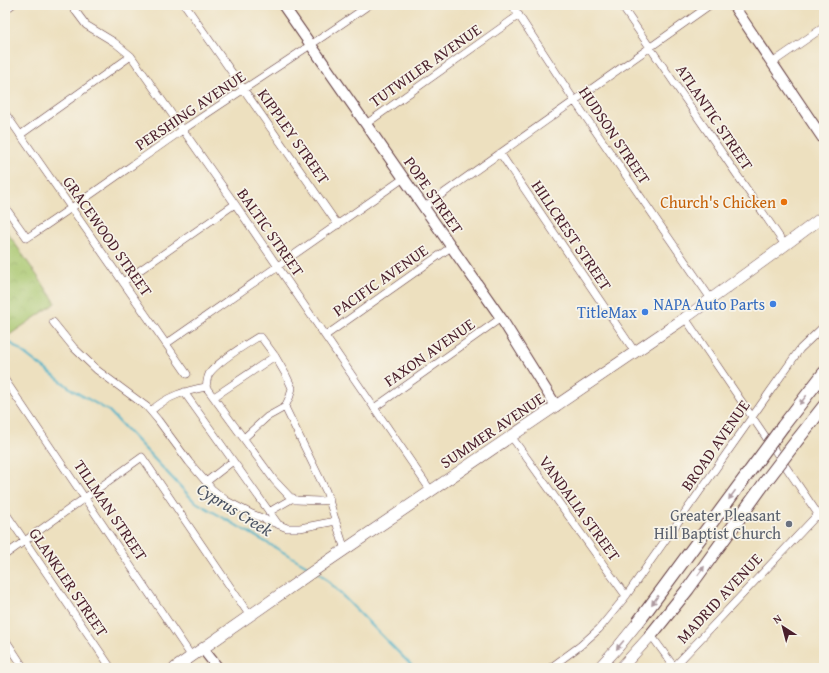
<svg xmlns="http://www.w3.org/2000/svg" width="829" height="673" font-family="'Gentium Book Plus',serif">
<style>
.park{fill:url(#park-crowns);stroke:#7a734d}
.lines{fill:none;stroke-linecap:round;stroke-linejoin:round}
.stream{stroke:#4ab1c9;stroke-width:2}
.street-casing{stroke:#623c41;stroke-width:8}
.secondary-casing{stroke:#623c41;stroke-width:12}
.primary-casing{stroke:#623c41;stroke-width:12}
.highway-casing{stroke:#623c41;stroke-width:14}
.street{stroke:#fff;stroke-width:7}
.secondary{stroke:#fff;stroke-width:10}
.primary{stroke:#fff;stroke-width:11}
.highway{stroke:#fff;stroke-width:12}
.highway-bridge-casing{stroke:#623c41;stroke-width:14;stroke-linecap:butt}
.highway-bridge{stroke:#fff;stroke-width:12}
.oneway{fill:#ae9aa0}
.food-dot{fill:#e8710a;stroke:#f7f3e8;stroke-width:1.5}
.shop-dot{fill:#3f7fe0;stroke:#f7f3e8;stroke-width:1.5}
.worship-dot{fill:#6b7280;stroke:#f7f3e8;stroke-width:1.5}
.labels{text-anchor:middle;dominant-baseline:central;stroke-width:3.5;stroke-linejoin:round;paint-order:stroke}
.street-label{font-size:16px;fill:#4a1f2b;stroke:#f7f3e8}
.food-label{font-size:16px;fill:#c56008;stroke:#f7f3e8;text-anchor:end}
.shop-label{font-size:16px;fill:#366cbe;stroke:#f7f3e8;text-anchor:end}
.worship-label{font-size:16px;fill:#5b616d;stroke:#f7f3e8;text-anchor:end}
.water-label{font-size:17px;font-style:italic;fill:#4a5262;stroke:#f7f3e8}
</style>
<defs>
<pattern id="park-crowns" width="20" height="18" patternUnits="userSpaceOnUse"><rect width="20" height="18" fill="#a9c76f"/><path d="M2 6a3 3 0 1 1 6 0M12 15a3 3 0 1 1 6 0" fill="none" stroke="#93aa60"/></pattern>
</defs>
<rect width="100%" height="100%" fill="#f7f3e8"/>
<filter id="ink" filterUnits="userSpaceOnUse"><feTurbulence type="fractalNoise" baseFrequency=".025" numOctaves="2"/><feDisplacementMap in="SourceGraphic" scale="8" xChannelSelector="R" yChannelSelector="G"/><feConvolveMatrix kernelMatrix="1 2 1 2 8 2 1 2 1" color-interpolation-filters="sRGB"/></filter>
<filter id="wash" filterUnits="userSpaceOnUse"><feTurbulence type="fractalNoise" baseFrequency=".012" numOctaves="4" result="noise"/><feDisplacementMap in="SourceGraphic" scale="16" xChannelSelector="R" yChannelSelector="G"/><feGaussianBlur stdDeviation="0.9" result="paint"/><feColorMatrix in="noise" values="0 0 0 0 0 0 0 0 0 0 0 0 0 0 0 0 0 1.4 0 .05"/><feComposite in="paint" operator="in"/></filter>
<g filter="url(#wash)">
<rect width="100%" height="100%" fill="#ede0bf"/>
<!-- park -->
<path class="park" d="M5 229 56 303 5 338Z"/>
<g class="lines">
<!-- stream -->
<path class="stream" d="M5 340 8 341 74 391 109 411 194 501 311 568
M318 573 324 577 414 668"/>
</g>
</g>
<g filter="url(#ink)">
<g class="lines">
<defs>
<path id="street" d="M71 5 86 25 114 42 131 56 235 204 431 491
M185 5 338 225
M512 5 574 100 711 299
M621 5 785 245
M5 10 12 5
M772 63 824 27
M5 113 187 374
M366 124 519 15
M20 135 131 56
M500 153 635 352
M5 207 27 238C80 203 132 165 184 129 246 87 308 48 369 5
M424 207 710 5
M123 282 235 204
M685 318 824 523
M53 322 74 348 97 370 147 407 158 420 189 462 212 489 227 501 252 514 287 528H300L336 521
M325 336 451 247
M166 344 404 178
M5 380 192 657
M206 387 274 480 290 497 296 500 319 501 330 500
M206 387C207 382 207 378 209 374 218 361 245 345 258 337H261L275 356
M184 392 278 524
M214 397 275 356 286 375 292 388 290 396 285 407 267 417 244 438
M285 407 326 491 345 550
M374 408 501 318
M151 411C167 396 185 391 206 387
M511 436 626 596
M206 482 233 461
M5 512 111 668
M269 512 293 498
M5 555 142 457 250 616
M651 635 675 668
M5 639 24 668
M674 667 818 514
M550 668 580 646 599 629 626 596 800 349 824 326
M822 668 824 667"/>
<path id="secondary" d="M283 5 501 318 556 406
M733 5 824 140
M203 649 218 668"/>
<path id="primary" d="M175 668 325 563 685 318 773 254 824 216
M599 668 618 647 639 621
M621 668 651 635"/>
<path id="highway" d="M783 426 824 373
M798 439 824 406
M639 621 755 464
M651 635 688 589 766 481"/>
</defs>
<!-- street casing -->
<use href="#street" class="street-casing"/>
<!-- secondary casing -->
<use href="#secondary" class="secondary-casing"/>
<!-- primary casing -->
<use href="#primary" class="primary-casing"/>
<!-- highway casing -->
<use href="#highway" class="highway-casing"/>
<!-- street -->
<use href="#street" class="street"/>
<!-- secondary -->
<use href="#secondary" class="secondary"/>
<!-- primary -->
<use href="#primary" class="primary"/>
<!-- highway -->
<use href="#highway" class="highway"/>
<defs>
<path id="highway-bridge" d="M755 464 783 426
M766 481 798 439"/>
</defs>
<!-- highway-bridge casing -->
<use href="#highway-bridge" class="highway-bridge-casing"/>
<!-- highway-bridge -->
<use href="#highway-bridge" class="highway-bridge"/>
</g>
<!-- one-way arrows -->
<defs><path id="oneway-solid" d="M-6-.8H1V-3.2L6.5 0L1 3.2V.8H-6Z"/></defs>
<g class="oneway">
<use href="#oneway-solid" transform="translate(803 400) rotate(128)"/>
<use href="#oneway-solid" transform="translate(732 495) rotate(126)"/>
<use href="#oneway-solid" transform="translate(701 571) rotate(-54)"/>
<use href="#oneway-solid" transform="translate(655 600) rotate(126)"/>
<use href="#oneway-solid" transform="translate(620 645) rotate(130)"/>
</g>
</g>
<!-- markers -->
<circle class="food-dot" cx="784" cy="202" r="4"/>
<g class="shop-dot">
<circle cx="773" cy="304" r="4"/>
<circle cx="645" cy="312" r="4"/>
</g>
<circle class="worship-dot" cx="789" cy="524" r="4"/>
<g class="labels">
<!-- street labels -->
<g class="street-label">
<text transform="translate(425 65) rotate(-35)">TUTWILER AVENUE</text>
<text transform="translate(190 110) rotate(-34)">PERSHING AVENUE</text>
<text transform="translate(715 117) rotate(56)">ATLANTIC STREET</text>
<text transform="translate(615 135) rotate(56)">HUDSON STREET</text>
<text transform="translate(294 136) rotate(55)">KIPPLEY STREET</text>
<text transform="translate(434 195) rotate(55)">POPE STREET</text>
<text transform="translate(271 232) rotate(55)">BALTIC STREET</text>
<text transform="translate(572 235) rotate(56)">HILLCREST STREET</text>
<text transform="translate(108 236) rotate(55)">GRACEWOOD STREET</text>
<text transform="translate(380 280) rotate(-35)">PACIFIC AVENUE</text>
<text transform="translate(429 352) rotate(-35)">FAXON AVENUE</text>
<text transform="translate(492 430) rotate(-34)">SUMMER AVENUE</text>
<text transform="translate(715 445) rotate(-55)">BROAD AVENUE</text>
<text transform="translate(580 508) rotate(54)">VANDALIA STREET</text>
<text transform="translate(111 510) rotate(56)">TILLMAN STREET</text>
<text transform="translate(69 582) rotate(56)">GLANKLER STREET</text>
<text transform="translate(719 598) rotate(-47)">MADRID AVENUE</text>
</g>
<!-- food labels -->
<g class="food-label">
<text x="776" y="202">Church's Chicken</text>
</g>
<!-- shop labels -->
<g class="shop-label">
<text x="765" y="304">NAPA Auto Parts</text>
<text x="637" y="312">TitleMax</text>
</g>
<!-- worship labels -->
<g class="worship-label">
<text x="781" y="515">Greater Pleasant<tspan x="781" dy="18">Hill Baptist Church</tspan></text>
</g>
<!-- water labels -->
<g class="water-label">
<text transform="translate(235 509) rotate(32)">Cyprus Creek</text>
</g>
</g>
<!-- margin -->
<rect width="829" height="673" fill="none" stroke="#f7f3e8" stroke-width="20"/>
<!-- north arrow -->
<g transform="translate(783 627) rotate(324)" stroke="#f7f3e8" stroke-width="3" paint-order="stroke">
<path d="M0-3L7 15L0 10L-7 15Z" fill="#4a1f2b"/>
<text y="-6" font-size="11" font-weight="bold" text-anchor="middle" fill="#4a1f2b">N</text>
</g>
</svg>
